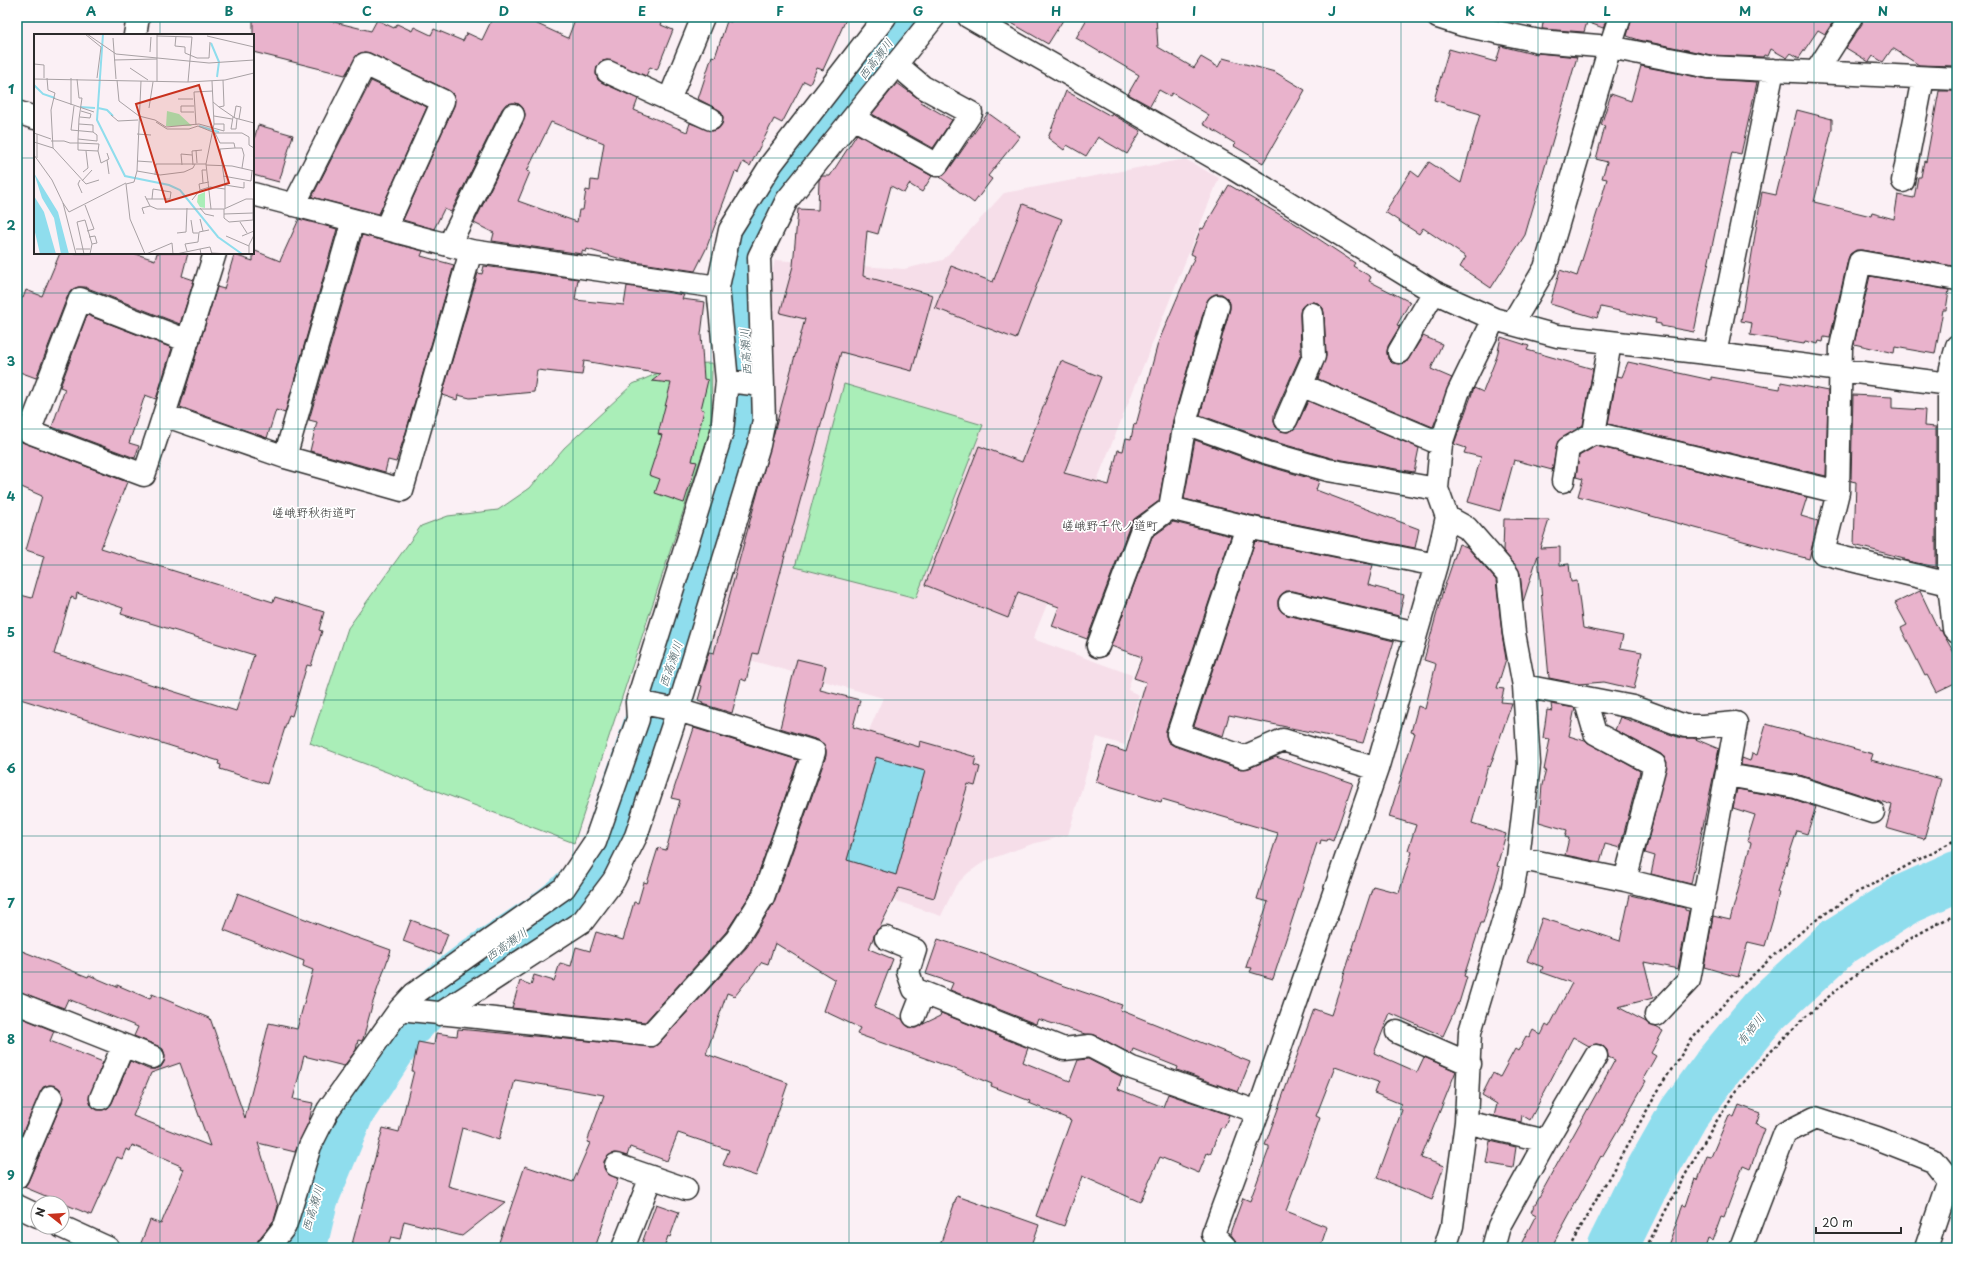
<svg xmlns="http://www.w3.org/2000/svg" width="1974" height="1265" font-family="'Playpen Sans','Klee One',sans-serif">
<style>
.built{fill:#f6dee9}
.green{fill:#aaeeb8;stroke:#6a8c72}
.water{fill:#8fdded;stroke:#67969f}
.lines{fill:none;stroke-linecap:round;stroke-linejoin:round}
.river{stroke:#8fdded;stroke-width:51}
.building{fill:#e9b3cc;stroke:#2b2b2b;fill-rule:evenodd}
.minor-casing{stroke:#2b2b2b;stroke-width:25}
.major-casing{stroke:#2b2b2b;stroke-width:25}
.path{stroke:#2b2b2b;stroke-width:2.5;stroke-dasharray:3 3;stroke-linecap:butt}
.minor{stroke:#fff;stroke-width:22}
.major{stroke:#fff;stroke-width:22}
.grid{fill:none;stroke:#0f766e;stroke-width:1;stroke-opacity:0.55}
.labels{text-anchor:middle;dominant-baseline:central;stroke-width:3.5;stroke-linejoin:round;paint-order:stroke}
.water-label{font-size:12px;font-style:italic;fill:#496065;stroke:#fff}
.neighbourhood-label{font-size:12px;fill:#2b2b2b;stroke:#fff}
.inset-river{fill:none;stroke:#8fdded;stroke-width:2}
.inset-road{fill:none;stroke:#a8a1a4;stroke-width:1}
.view{fill:#c8321e;fill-opacity:0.15;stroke:#c8321e;stroke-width:2}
.inset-edge{fill:none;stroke:#2b2b2b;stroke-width:2}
.neatline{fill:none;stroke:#0f766e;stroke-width:1.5}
.grid-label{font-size:13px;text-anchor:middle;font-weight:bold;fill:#0f766e}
</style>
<rect width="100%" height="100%" fill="#fbf0f5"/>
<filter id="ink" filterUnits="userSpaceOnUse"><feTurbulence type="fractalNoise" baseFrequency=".025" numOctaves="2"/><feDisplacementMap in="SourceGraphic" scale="8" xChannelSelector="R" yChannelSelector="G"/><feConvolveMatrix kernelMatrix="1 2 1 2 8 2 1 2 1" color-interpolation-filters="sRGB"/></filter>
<g filter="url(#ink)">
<!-- built -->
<path class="built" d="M1185 159 1219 178 1033 639 1132 675 1128 690 1139 695 1125 745 1097 737 1068 835 1032 844 985 861 968 873 956 885 941 916 825 877 828 825 883 698 708 648 773 425 768 289 775 260 904 269 943 260 1004 193Z"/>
<!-- green -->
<path class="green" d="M712 363 711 427 574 843 310 743 348 628 421 526 448 516 498 510 530 488 564 448 633 384 679 364Z
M844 384 983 425 916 598 795 567Z"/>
<!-- water -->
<path class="water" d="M876 757 925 771 896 875 847 860Z"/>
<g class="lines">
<!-- river -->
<path class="river" d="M301 1248 313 1198 349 1111 404 1027 443 988 481 959 545 917 567 900 584 883 605 854 698 581 747 417V362L738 274 747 241 771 194 778 187 799 157 908 17
M1612 1248 1642 1187 1684 1113 1720 1064 1763 1012 1838 942 1906 899 1957 876"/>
</g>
<!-- building -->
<path class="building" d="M253 17H314L371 31 377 20 394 28 397 24 412 31 414 27 431 35 434 29 463 41 467 33 482 40 493 17H522L568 38 576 17H664L661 25 673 30 657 70 650 67 646 76 607 60 600 62 597 67 596 74 598 80 603 83 638 99 634 110 687 132 690 123 712 131 718 129 722 124 723 117 721 111 698 99 712 56 715 57 727 21 731 22 733 17H847L823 70 817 68 810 84 804 81 782 123 774 119 750 166 743 162 738 173 735 172 706 249 695 271 628 261 587 249 586 252 582 251V254L492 241 494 233 474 223 524 120 525 114 523 108 519 104 513 103 506 104 502 109 451 212 444 209 434 229 403 220 454 106 455 99 453 94 448 90 370 53 364 52 358 54 345 75 253 52ZM551 122 604 143 598 181 591 180 590 191 586 190 583 210H579L577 222 518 201 530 172 527 171Z
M1001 17H1065L1048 44Z
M1088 17H1156L1158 47 1194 68 1201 57 1218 67 1223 58 1275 72 1305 90 1263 163 1234 146 1236 144 1203 124 1209 115 1172 93 1170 96 1159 90 1150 106 1128 94 1139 75 1076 38Z
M1544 17H1607L1603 28 1587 22 1584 32 1542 29Z
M1632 17H1836L1825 34 1818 30 1799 58 1791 53 1787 58 1771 49 1768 56 1764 55 1763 57 1711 55 1639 40 1627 36Z
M1863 17H1957V66L1919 65 1894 49H1892L1883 62 1873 56 1869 62 1846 48 1862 24Z
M1501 46 1537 55V53L1577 57 1525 235 1491 288 1460 267 1466 257 1423 228 1419 234 1385 212 1411 171 1419 177 1429 162 1461 183 1480 114 1434 100 1449 49 1496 62Z
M1641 66 1707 79 1757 82 1741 154 1732 152 1694 332 1661 326V324L1655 323 1656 319 1601 307 1597 318 1550 304 1560 270 1577 276 1601 200 1607 179 1602 178 1607 162 1596 159 1605 126 1601 125 1611 94 1631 101Z
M371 81 427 107 379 214 312 197Z
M897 83 922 101 921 102 952 120 933 148 872 114Z
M1066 91 1111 116 1112 114 1141 131 1127 154 1098 137 1086 156 1067 145 1064 150 1048 138Z
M1939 91H1957V262H1954L1953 266 1862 250H1856L1850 254 1848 259 1830 338 1824 337 1823 342 1819 341 1818 344 1805 341 1804 344 1750 335 1752 323 1741 321 1762 192 1776 195 1797 110 1832 119V129L1814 202 1871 216 1872 213 1894 219 1898 195 1914 198 1918 177H1921L1924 161 1926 162Z
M988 113 1020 136 988 176 992 179 974 203 940 177 947 172Z
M258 125 293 135 279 182 253 175V143Z
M857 134 932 176 922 192 909 184 904 193 891 186 878 234 867 231 863 276 933 295 912 371 841 352 758 654 753 653 746 681 741 679 732 713 702 704 703 702 698 700 702 686 699 685 709 652 714 653 805 319 780 313 793 266 798 209 818 210 819 180 822 176H830Z
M1229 185 1296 224 1355 263 1353 266 1371 277 1369 281 1410 302 1397 325 1400 326 1388 346 1387 352 1388 359 1392 363 1399 364 1406 363 1423 336 1442 344 1431 369 1452 378 1433 427 1318 379 1326 356 1324 313 1323 308 1318 303 1312 302 1306 303 1301 308 1300 315 1301 354 1274 415V422L1276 427 1281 431 1287 432 1293 430 1297 425 1308 401 1419 448 1414 472 1331 458 1272 441 1200 415 1230 309V303L1227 298 1222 294H1215L1210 297 1206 303 1173 420 1159 501 1134 519 1130 525 1087 639 1052 626 1059 607 1018 592 1008 618 925 585 979 446 1022 462 1061 361 1101 377 1064 473 1109 485 1118 450 1123 451 1126 438 1131 439 1134 424 1136 425 1158 343 1195 256 1191 254 1201 228 1203 229Z
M1023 204 1062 219 1016 339 935 308 951 266 993 282Z
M299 219 337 229 285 413 276 410 267 438 180 407 217 287 224 289 234 255 253 261V250L280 261Z
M362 235 423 251 421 256 454 265 406 432 396 462 388 460 385 472 310 451 317 422 309 420Z
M60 253H133L155 260 157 253H188L182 276 194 280 180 324 85 287H78L72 290 68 295 36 378 17 371V296L23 298 26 290 42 296Z
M484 266 578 279 575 300 624 305 627 286 684 295 682 299 705 302 701 335 704 379 708 380 701 409 704 410 692 461 697 462 684 503 655 493 660 479 649 475 662 435 658 434 671 383 652 381 661 374 584 361 582 375 537 370 534 392 470 398 458 395 457 400 442 395 478 273 482 274Z
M1870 276 1949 290 1946 310H1943L1935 354 1895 347 1894 353 1854 344Z
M87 315 172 348 156 399 145 395 129 443 139 446 135 458 52 427 65 389 60 387Z
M1501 337 1529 346 1527 350 1593 369 1583 425 1558 441 1552 470 1514 460 1500 511 1468 502 1481 457 1464 453 1466 448 1454 444 1474 388 1483 392 1497 356Z
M1628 362 1711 380V377L1780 389 1781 382 1828 391 1826 476 1608 424 1617 376 1622 377Z
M1853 395 1892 397V408L1925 410 1924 426 1936 427V567L1903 560V558L1854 545 1856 482 1851 481Z
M17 440 127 482 101 548 273 602 275 597 324 612 319 630 322 631 311 666 307 665 292 716 289 715 267 784 220 769 221 765 218 764 219 761 17 698V594L32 598 44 556 26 550 42 496 17 485ZM77 593 123 608 121 614 254 655 236 711 54 654 71 597 76 599Z
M1195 440 1264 465 1319 481 1316 490 1419 529 1415 548 1250 515 1184 499Z
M1596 446 1807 497 1801 516 1818 521 1809 559 1578 496 1583 479 1576 477 1579 456Z
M1504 519 1549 520 1540 548 1560 547V565L1569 564 1571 582 1577 581 1583 628 1623 636 1620 648 1642 652 1634 689 1604 682 1579 684 1549 678 1538 555 1523 602 1520 573 1517 567 1503 551Z
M1173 522 1231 536 1166 730V736L1168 742 1174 746 1240 769 1249 768 1276 757 1353 783 1333 841 1328 839 1327 841 1321 840 1320 844 1317 843 1273 979 1250 972 1252 968 1246 967 1268 902 1257 899 1278 833 1162 799 1161 802 1096 782 1108 746 1126 752 1146 682 1134 678 1142 657 1111 646 1152 537Z
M1255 541 1373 565 1368 585 1404 595 1399 616 1293 591H1286L1281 595 1278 600V607L1282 612 1287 615 1394 641 1363 743 1229 715 1223 736 1194 726Z
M1459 544 1467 547 1496 580 1502 634 1506 659 1497 688 1504 689 1501 702 1512 703 1490 767 1488 766 1472 823 1506 834 1497 866 1500 867 1483 923H1481L1464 976 1467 977 1459 1003H1458L1443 1036 1390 1013 1374 1053 1417 1072 1424 1057 1456 1071 1421 1158 1444 1166 1432 1200 1377 1178 1402 1110 1399 1108 1401 1104 1374 1093 1378 1082 1335 1067 1316 1116 1320 1118 1286 1211 1327 1227 1320 1248H1251L1237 1243 1230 1233 1243 1198 1250 1201 1269 1149V1146L1265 1145 1314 1009 1331 1015 1373 886 1399 893 1412 852 1408 850 1416 825 1389 817 1415 733 1411 732 1418 706 1425 709 1436 664 1424 660 1442 594Z
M1920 591 1939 631 1941 630 1957 658V682L1936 692 1927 675 1925 676 1901 628 1907 625 1895 603Z
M797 659 826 666 820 690 860 700 853 727 919 747 920 741 976 757 974 765 980 767 975 786 968 784 934 898 899 888 880 927 875 933 869 949 893 959 874 1008 902 1019 909 1027 915 1028 940 1016 941 1013 1028 1048 1023 1062 1070 1081 1078 1060 1088 1059 1122 1077 1118 1089 1163 1107 1168 1094 1229 1115 1224 1128 1221 1127 1210 1154 1207 1153 1199 1173 1160 1157 1140 1202 1082 1176 1064 1226 1036 1216 1071 1120 1029 1103 1030 1101 991 1086 992 1084 950 1067 857 1034 860 1028 824 1011 835 980 775 943 768 964 762 962 735 996 727 993 706 1054 788 1083 756 1176 723 1165 729 1150 678 1133 667 1161 630 1147 627 1156 614 1153 608 1156 604 1161V1168L607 1173 618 1179 595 1248H497L525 1166 573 1182 590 1143 587 1142 604 1095 515 1080 499 1140 462 1128 448 1186 505 1202 462 1236 404 1221 400 1239 391 1237 387 1248H351L383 1128 399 1132 414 1071H412L418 1042 434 1045 436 1033 457 1036 458 1029 654 1047 659 1043 747 947 775 901 826 756V750L824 744 818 740 780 728ZM876 757 925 771 896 875 847 860Z
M1551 704 1575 708 1569 736 1585 741 1640 771 1620 848 1605 844 1600 862 1565 855 1569 838 1565 837 1567 830 1539 822 1542 785 1546 770H1544L1550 739 1543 738 1547 710 1552 711Z
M1620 717 1681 738H1693L1719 749 1691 884 1651 874 1655 856 1645 853 1667 762 1661 754 1615 730Z
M1766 724 1873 754 1871 760 1941 779 1924 839 1886 828 1892 805 1800 775 1741 765 1742 758 1750 761 1752 753 1757 755Z
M694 728 798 760 752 892 726 932 645 1022 512 1008 520 981 531 985 534 975 554 981 560 963 571 966 576 947 590 951 596 932 623 940 634 902 638 903 644 882 647 883 658 848 666 850 680 800 671 798Z
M1737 789 1793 799 1816 807 1807 834 1797 831 1777 892H1779L1775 912 1765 946 1748 942 1738 977 1704 967 1713 916 1730 920 1751 843 1747 841 1755 815 1733 808Z
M238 893 354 938 355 937 391 950 373 1002 363 1039 362 1041 358 1040 356 1050 344 1066 304 1056 293 1099 313 1103 309 1121 295 1152 258 1143 278 1206 274 1220 258 1240 256 1248H139L150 1220 161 1224 184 1169 180 1168 181 1166 132 1145 130 1151 126 1149 122 1159 117 1157 91 1215 24 1187 28 1182 62 1102 63 1096 61 1090 56 1086 49 1085 43 1087 17 1145V1016L54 1031 50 1041 103 1062 89 1099 91 1105 97 1110H103L108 1108 112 1103 130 1061 148 1069H155L161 1067 164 1062 165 1055 163 1049 158 1046 134 1036 138 1027 68 999 64 1008 17 991V949L88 977 89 975 117 987V985L150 999 152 994 210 1018 245 1118 269 1023 297 1029 313 970 303 966 304 961 224 930ZM180 1063 210 1146 133 1116 151 1073Z
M1630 895 1685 908V910L1689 911 1678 969 1644 962 1653 998 1618 1007 1663 1031 1651 1053 1656 1056 1643 1079 1646 1081 1633 1104 1602 1157 1601 1156 1551 1248H1519L1536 1215 1531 1212 1534 1206 1615 1060 1608 1057 1607 1050 1602 1045 1596 1044 1589 1046 1573 1037 1530 1120 1522 1115 1521 1122 1494 1116 1497 1104 1482 1095 1493 1073 1500 1077 1515 1049 1518 1051 1526 1036 1529 1038 1533 1030 1541 1035 1546 1025 1549 1027 1572 983 1541 972 1543 967 1527 961 1542 918 1580 930 1581 928 1620 941Z
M411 920 448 934 440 955 403 941Z
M938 939 986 955 1059 984 1122 1005 1120 1010 1250 1062 1238 1092 1177 1070 1178 1067 1133 1049 1131 1054 1095 1035 1085 1034 1038 1019 1036 1024 950 990 953 983 926 974Z
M1739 1105 1760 1113 1756 1125 1765 1129 1750 1169 1743 1166 1724 1217 1721 1216 1712 1241 1708 1239 1705 1248H1667L1683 1205 1686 1206 1695 1179 1698 1180 1707 1156 1711 1157 1729 1115 1734 1117Z
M1490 1141 1516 1147 1513 1168 1486 1163Z
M957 1196 1039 1225 1031 1248H939Z
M656 1204 679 1212 670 1237 668 1236 664 1248H655L642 1243Z"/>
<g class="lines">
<defs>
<path id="minor" d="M969 17 1234 169 1434 292 1494 319 1557 336 1715 354 1957 385
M1438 17 1463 25 1539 41 1610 47 1709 67 1957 79
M135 35 138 17
M608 72 711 119
M1816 72 1851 17
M669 100 703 17
M17 112 35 118
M853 118 937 165 971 113 923 87 896 64
M1903 181 1923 78
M253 194 471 251 718 287
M294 205 365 64 443 101 386 228
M353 220 285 457 402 490 471 251
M449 245 513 115
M1512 324 1545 268 1610 47 1620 17
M188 341 80 299 29 432 144 475C169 402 192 327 215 253
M1610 343 1594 433 1838 492
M1957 346 1951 368 1949 383V584L1954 629 1957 632
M1399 352 1434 292
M1715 354 1773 70
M727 381 762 385
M1301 385 1441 444
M164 415 285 457
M1286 420 1314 356 1312 314
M1185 423 1268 453 1328 470 1437 489
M1563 481 1568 448 1594 433
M1170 508 1247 527 1436 565
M1247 527 1178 734 1244 757 1283 740 1377 769
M1949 584 1823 553 1838 492 1841 347 1860 262 1957 279
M1290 603 1416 633
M1098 646 1142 529 1170 508 1185 423 1218 306
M1524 686 1633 707 1685 726H1703L1736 723 1689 980 1656 1015
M1585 699 1595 733 1655 765 1625 880
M1727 775 1796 787 1873 812
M1518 858 1625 880 1704 900
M886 938 915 950 908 972 914 989 1064 1049 1090 1046 1132 1068 1258 1112
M17 1003 153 1057
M400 1009 650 1035 736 940 763 897 814 752 678 710 637 702
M440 1014 583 921 614 880 636 836 678 710 759 445 764 420 759 257 787 200 934 17
M914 1016 923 993
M1397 1032 1470 1064
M101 1098 123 1046
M1466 1122 1546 1141
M616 1165 686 1189
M17 1177 51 1097
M268 1248 285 1226 310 1146 328 1110 400 1009 414 994 564 888 595 842 638 719 637 702 722 432 727 381 718 287 730 230 772 163 885 17
M623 1248 651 1177
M1226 1248 1213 1234 1258 1112 1377 769 1436 565 1447 517 1437 489 1441 444 1458 393 1494 319
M1445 1248 1452 1226 1466 1122 1470 1032 1512 892 1518 858 1529 764 1524 686 1514 633 1508 575 1467 528 1447 517
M1493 1248 1499 1226 1546 1141 1596 1056
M1741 1248 1785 1133 1815 1118 1877 1138 1933 1160 1949 1180 1926 1248"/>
<path id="major" d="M17 1206 38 1216
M62 1227 108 1248"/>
</defs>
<!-- minor casing -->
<use href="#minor" class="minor-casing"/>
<!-- major casing -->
<use href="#major" class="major-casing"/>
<!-- path -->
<path class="path" d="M1569 1248 1663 1082 1692 1039 1733 994 1774 955 1813 922 1856 893 1957 839
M1646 1248C1663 1215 1681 1182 1700 1149 1711 1130 1722 1111 1735 1093 1796 1017 1869 956 1957 914"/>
<!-- minor -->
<use href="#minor" class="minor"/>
<!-- major -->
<use href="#major" class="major"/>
</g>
</g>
<!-- grid -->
<path class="grid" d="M160 17V35M298 17V1248M436 17V1248M573 17V1248M711 17V1248M849 17V1248M987 17V1248M1125 17V1248M1263 17V1248M1401 17V1248M1538 17V1248M1676 17V1248M1814 17V1248M17 158H35M253 158H1957M160 253V1248M17 293H1957M17 429H1957M17 565H1957M17 700H1957M17 836H1957M17 972H1957M17 1107H1957"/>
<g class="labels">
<!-- water labels -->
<g class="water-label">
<text transform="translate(875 59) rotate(-52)">西高瀬川</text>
<text transform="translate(745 352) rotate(-94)">西高瀬川</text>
<text transform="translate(670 664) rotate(-71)">西高瀬川</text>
<text transform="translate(506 944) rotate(-35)">西高瀬川</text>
<text transform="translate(1750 1029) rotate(-52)">有栖川</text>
<text transform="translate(312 1208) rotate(-73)">西高瀬川</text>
</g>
<!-- neighbourhood labels -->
<g class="neighbourhood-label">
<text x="314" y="512">嵯峨野秋街道町</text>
<text x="1110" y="525">嵯峨野千代ノ道町</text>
</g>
</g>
<!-- overview -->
<g transform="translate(34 34)">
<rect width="220" height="220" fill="#fbf0f5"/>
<path d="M133 77 145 80 158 92H132ZM171 158V174L166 173 163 168 164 161Z" fill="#aaeeb8"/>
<path d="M0 139 24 178 35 220H27L20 184 8 164ZM0 162 10 178 22 220H6L0 194Z" fill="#8fdded"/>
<path class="inset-river" d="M69 0 63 86 91 142 135 151 146 156 184 203 208 220M177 9 185 28 183 43M0 51 9 60 21 64M46 73 61 74M64 74 73 76 79 82M165 92 185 98"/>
<path class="inset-road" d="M51 0 67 13 63 44M53 0 82 20 175 29 220 26M123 2 158 3 154 48M142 2 141 12 151 13V19L163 24H175L176 8M173 2 220 13M79 4 82 45M116 18 117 3M80 26 123 25M0 30 10 31V44M96 34 114 46M13 44 14 56 21 59 17 76 19 114M37 44V71M0 45 154 48 191 46 220 39M83 46 85 67 105 82 121 86 132 93 165 90 190 97V90H180M107 47 103 137 100 148 92 150 96 185 111 220M123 48V0M19 64 60 78M144 65H159M179 68 185 73 190 72 189 46M40 72 37 96 59 98 63 101V107M160 72H147V78H160M185 73 201 84 220 89M115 74 119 48M77 81 84 87 104 86M180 82 198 85M46 83 56 84 57 80 47 77M199 83 197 95H202L203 85M200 84 202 72 207 73 205 85M122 88 133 95H155L164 92 181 99H208L215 103V111L220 114M45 90 59 91V98M162 91 160 58 179 57M0 99 17 105M181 99 186 109H200L201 114 186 115 191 151V174M103 100 117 101M44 105 63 107M17 107H30L36 109H44L65 110 64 117 44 116V105L45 85 48 64H45L43 45M0 108 19 114 52 150 65 146M201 114H208L210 121 208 134M162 116 163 129M64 117 67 129 75 125 73 119M0 121 18 146 29 169 42 220M3 124V100M73 126 75 140M103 127 118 128M148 131 147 120 158 121M159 131 158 117 168 116M172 131 198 132 220 137M103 137 126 141 150 138 159 134 161 130M49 138 54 134 52 117M121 141 122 130H172M189 142 217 147 218 137M46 146 44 150 48 159M48 147 58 136M169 149 168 136H172M191 151 210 154V148M166 156 165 150 175 148M111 162 116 172 123 175H190L212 165H220M112 165H136L137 158 119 155 118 165M158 166 166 156 176 153 191 155M29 169 35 178 92 149M51 171 60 195 53 197M166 174 171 180 180 182M177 175 172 130 180 90 178 47M190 175V184L195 188 219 186V165M110 180 108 174 116 172M190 180 219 179M166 185 169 197M157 186 159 199H164M206 188 213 199M143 199 152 198 153 174M192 202 215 212M208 202 220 197M55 203 61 202 63 209 58 210M42 215H56M153 217 151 210 164 208 165 198 175 196M178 219 196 220M50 220 43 188 51 186 58 210 56 220M112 220 138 209 139 220M142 220 166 215M167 220 166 215 176 213 178 220M215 220V211L220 201"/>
<path class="view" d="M165 51 195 149 132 168 102 70Z"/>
<rect width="220" height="220" class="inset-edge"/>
</g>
<!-- margin -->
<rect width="1974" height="1265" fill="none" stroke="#fff" stroke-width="44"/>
<!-- north arrow -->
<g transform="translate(50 1215) rotate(287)"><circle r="19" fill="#ffffff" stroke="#aaaaaa"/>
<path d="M0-3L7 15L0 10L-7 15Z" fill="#c8321e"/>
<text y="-6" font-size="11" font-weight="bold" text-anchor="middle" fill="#2b2b2b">N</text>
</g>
<!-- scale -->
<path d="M1816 1227v6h85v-6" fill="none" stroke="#2b2b2b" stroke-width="2"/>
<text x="1822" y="1227" font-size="12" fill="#2b2b2b" stroke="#ffffff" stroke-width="3" paint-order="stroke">20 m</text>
<rect x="22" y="22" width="1930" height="1221" class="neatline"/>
<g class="grid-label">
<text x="91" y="16">A</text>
<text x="229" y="16">B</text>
<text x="367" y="16">C</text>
<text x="504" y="16">D</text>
<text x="642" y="16">E</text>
<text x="780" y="16">F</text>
<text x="918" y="16">G</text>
<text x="1056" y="16">H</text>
<text x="1194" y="16">I</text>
<text x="1332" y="16">J</text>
<text x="1470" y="16">K</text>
<text x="1607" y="16">L</text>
<text x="1745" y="16">M</text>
<text x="1883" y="16">N</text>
<text x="11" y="94">1</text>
<text x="11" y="230">2</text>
<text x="11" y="366">3</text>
<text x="11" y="501">4</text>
<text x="11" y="637">5</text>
<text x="11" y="773">6</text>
<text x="11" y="908">7</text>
<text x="11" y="1044">8</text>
<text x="11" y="1180">9</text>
</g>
</svg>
